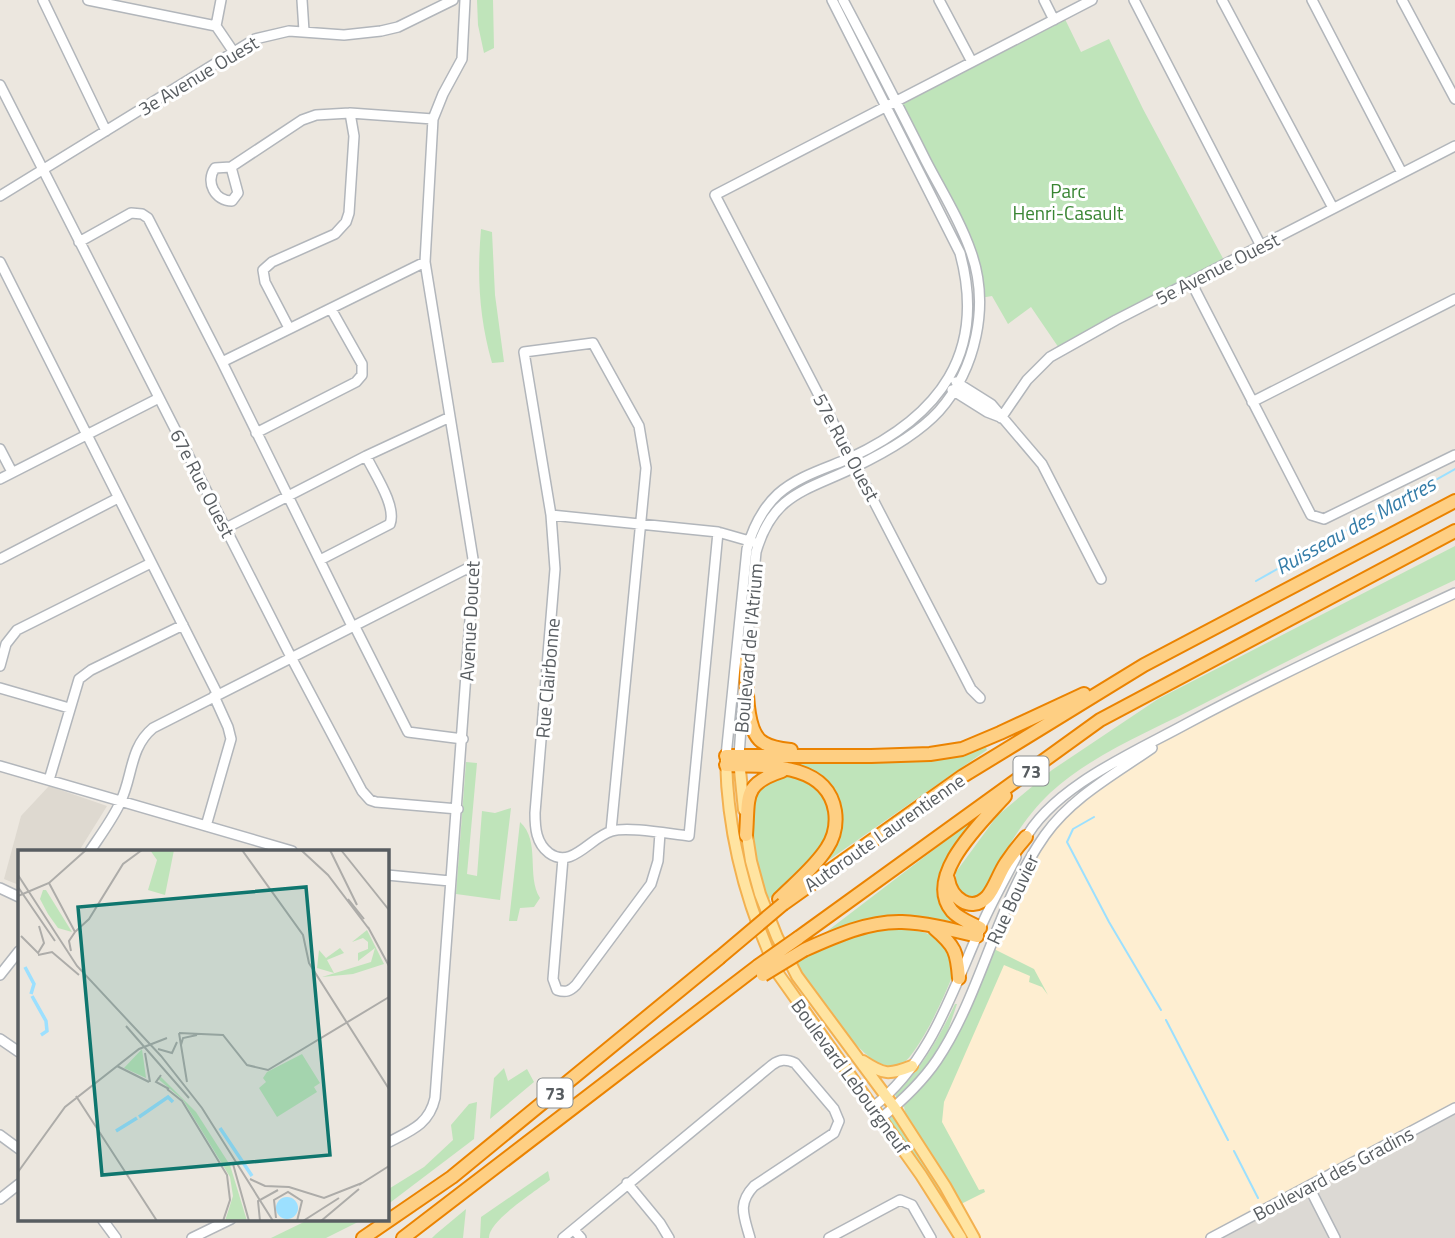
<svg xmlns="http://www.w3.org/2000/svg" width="1455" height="1238" font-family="'Titillium Web',sans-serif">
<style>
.commercial{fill:#feeed1}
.industrial{fill:#dcd9d4}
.education{fill:#ded9d0}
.green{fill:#bfe4ba}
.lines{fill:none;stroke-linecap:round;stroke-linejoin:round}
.stream{stroke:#9ce0ff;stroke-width:2}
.minor-casing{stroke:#b2b6bb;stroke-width:12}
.major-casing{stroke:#f3b150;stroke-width:14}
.highway-casing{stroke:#eb8300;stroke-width:16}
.minor{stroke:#fff;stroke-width:9}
.major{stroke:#ffe4a1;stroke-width:10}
.highway{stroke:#fecf83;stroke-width:12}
.highway-bridge-casing{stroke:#eb8300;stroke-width:16;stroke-linecap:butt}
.highway-bridge{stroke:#fecf83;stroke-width:12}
.labels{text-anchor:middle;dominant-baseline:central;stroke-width:6;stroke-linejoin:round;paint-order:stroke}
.shield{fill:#fff;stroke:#8a8e90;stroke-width:2}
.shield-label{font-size:18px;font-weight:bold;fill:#585d61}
.street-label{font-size:19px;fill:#585d61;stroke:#fff}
.park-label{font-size:19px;fill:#398533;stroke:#fff}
.water-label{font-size:21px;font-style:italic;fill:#367da8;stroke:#fff}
.inset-river{fill:none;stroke:#9ce0ff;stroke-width:3.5}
.inset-road{fill:none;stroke:#adaca9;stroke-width:2}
.view{fill:#0f766e;fill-opacity:0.15;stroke:#0f766e;stroke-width:3.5}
.inset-edge{fill:none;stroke:#585d61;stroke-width:3.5}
</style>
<rect width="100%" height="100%" fill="#ece7df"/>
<!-- commercial -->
<path class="commercial" d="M1455 593V1238H974L916 1140 914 1112 1021 877 1058 819 1143 755 1211 708Z"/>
<!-- industrial -->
<path class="industrial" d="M1455 1108V1238H1211Z"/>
<!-- education -->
<path class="education" d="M49 786 107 806 79 851H19V885L4 879 21 816Z"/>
<!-- green -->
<path class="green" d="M477 0H493L494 48 484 53 478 25Z
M1063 15 1081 52 1109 39 1143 109 1226 264 1061 351 1031 307 1008 324 992 296 980 298 971 252 896 101Z
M481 229 492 232 495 295 504 362 492 363C479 317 477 276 481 229Z
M1455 546V580C1371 619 1289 660 1207 702 1154 730 1095 752 1050 793 1031 811 1015 834 1003 857 996 869 991 883 983 894L971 898 961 893 956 887V872L997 816 1052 770 1158 699Z
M985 745 987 750 823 864 821 861 828 853 836 800 782 764V760L922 761 938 759Z
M466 762 477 763 467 874 477 876 482 811 495 813 511 808 500 900 456 894Z
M786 775C803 776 816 783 826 798 852 837 792 878 767 901L756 861 753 833 751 799 760 784Z
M974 819 976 820C955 848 916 888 954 920L953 922C904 911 873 919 828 933L826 932Z
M520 822C541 841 526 876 540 898L534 907 520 908 517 921H509Z
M886 928C903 929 932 930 945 943 951 949 952 961 955 969 948 989 915 1065 895 1068 866 1073 809 985 794 961 824 945 852 934 886 928Z
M994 949 1034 969 1048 995 1042 987 1029 982 1030 976 1004 965 944 1102 942 1122 979 1190 984 1189 985 1192 961 1204 905 1112 904 1106 940 1063 952 1046Z
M955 1004H957L945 1039 939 1049 921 1073 897 1098 895 1095C921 1069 939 1038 955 1004Z
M504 1068 508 1081 527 1069 534 1082 490 1119 494 1078Z
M477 1102 474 1139 387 1205V1190L424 1167 453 1140 451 1125 469 1104Z
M893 1116 956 1214 954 1215 889 1119Z
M548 1171 550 1180C536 1191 488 1221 489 1238H480L481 1217Z
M466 1209 463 1238H432L436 1234Z
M310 1219H364L326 1238H271Z"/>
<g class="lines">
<!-- stream -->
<path class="stream" d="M1256 581 1455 469
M1094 817 1073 829 1067 842 1109 922 1161 1010
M1166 1020 1228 1140
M1234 1151 1258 1198"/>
<defs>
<path id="minor" d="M43 0 106 131
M88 0 216 26
M221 0 216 26 233 51
M302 0 304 31
M939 0 972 62
M1044 0 1054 20
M1134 0 1261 246
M1222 0 1333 208
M1312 0 1402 173
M1402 0 1455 99
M0 85 291 657 362 791 370 800 376 802 458 809
M231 167 238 193 232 201C215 201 205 182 215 168L231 167 302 120 316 115 350 113 433 119
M0 196 255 39 289 31 344 35 381 31 398 27 453 0
M79 242 131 213 142 214 148 218 222 362 352 626
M0 262 218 695
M1191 282 1311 515 1324 519 1455 455
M289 328 265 282 263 270 272 262 335 234 346 222 349 213 354 136 350 113
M222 362 425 262
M956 382 991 404 1042 464 1101 579
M952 390 987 412 1000 417
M1252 402 1455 299
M1001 418 1027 380 1050 357 1116 320 1455 146
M256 433 356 382 362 375V364L331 309
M0 449 12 472
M0 479 159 398
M551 515 718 532 753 542
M226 528 366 456 450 417
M0 559 118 498
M320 560 390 524C397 506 374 473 366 456
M354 625 408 732 463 739
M745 664 756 552C773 493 806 491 855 467 884 453 917 435 939 411 976 369 990 305 971 252 960 220 941 190 926 161 899 107 871 53 843 0
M0 666 6 644 17 630 151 563
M0 688 69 708
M980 698 971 689 952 652 715 195 1092 0
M726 756 747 549C753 527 762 509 778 494 798 476 827 468 850 458 940 416 987 353 960 253L832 0
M739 756 743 699
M0 766 292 851
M49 780 79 679 91 670 183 625
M206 826 231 739 228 727 214 696
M611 831 646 468 639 426 593 343 524 352 551 515 555 569 535 813C535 828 536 843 549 853 572 870 590 837 612 831 628 826 670 834 689 836L718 532
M1024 841C1052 787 1135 752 1186 724 1274 677 1364 635 1455 593
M90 851C100 836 112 820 120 803 133 777 129 748 153 728L474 565
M563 858 553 979 557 990C566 993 570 991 576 985L651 884 658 861 660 833
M387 875 450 881
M0 888 19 897
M0 975 19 951
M0 1039 19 1052
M873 1107C930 1063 952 992 980 929 990 905 1004 881 1016 857
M881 1118C902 1101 922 1082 937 1060 982 993 997 903 1045 835 1072 797 1115 774 1152 748
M0 1135 19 1149
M387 1143C410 1131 429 1125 435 1098L474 565 425 262 433 119 443 94 462 59 465 0
M627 1183 660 1223 669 1238
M1309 1187 1335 1238
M0 1199 19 1184
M102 1219 116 1238
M574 1230 581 1238
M192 1238 231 1219
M563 1238 772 1065C780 1059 786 1059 795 1063L834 1109 839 1121 834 1133 754 1186C737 1204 744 1216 750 1238
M829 1238 900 1200 912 1205 931 1238
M1211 1238 1455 1108"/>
<path id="major" d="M726 757C727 834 746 905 779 975L921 1175 961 1238
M739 760 744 810
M746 829 751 861 760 894 777 937 797 976 894 1107 945 1186 974 1238
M863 1061C884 1075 889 1075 912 1066"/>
<path id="highway" d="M746 661C747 681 744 733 764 743 772 748 782 749 791 750
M726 756H871L930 754 962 749 1000 733 1084 694
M726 765C765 766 827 762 835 811 837 825 835 836 827 848 815 867 795 883 779 899
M746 835C749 797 742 784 782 771
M948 879C951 897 970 914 987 897 995 888 999 873 1006 863 1012 854 1019 845 1026 837
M783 904 963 776 1144 665 1455 501
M980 928C971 923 959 919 952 911 923 876 983 821 1005 796
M935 929C955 946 957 952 959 978
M798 938 1100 720 1455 531
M804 950C835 936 868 921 902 922 928 923 953 930 977 936
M363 1238 452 1177 719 958
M403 1238 758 966"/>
</defs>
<!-- minor casing -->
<use href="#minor" class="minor-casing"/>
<!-- major casing -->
<use href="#major" class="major-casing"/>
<!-- highway casing -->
<use href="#highway" class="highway-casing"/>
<!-- minor -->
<use href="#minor" class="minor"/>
<!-- major -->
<use href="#major" class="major"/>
<!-- highway -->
<use href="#highway" class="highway"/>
<defs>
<path id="highway-bridge" d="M719 958 783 904
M758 966 798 938
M763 975 804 950"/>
</defs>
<!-- highway-bridge casing -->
<use href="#highway-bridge" class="highway-bridge-casing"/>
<!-- highway-bridge -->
<use href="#highway-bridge" class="highway-bridge"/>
</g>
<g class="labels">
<!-- shield labels -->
<g class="shield">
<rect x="1013.5" y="756.5" width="35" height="29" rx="5"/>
<rect x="537.5" y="1078.5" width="35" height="29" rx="5"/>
</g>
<g class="shield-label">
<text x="1031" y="771">73</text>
<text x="555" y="1093">73</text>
</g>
<!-- street labels -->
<g class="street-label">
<text transform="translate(198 75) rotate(-31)">3e Avenue Ouest</text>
<text transform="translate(1217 268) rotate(-27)">5e Avenue Ouest</text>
<text transform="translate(847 447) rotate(62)">57e Rue Ouest</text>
<text transform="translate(203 483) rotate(63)">67e Rue Ouest</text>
<text transform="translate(469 621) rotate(-87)">Avenue Doucet</text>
<text transform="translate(748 648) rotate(-85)">Boulevard de l'Atrium</text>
<text transform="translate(547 678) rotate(-85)">Rue Clairbonne</text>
<text transform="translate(884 832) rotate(-35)">Autoroute Laurentienne</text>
<text transform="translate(1012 899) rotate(-65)">Rue Bouvier</text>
<text transform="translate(851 1076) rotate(54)">Boulevard Lebourgneuf</text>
<text transform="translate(1333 1173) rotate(-28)">Boulevard des Gradins</text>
</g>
<!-- park labels -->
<g class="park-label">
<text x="1068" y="190">Parc<tspan x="1068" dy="22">Henri-Casault</tspan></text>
</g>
<!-- water labels -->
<g class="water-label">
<text transform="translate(1355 525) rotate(-29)">Ruisseau des Martres</text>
</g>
</g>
<!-- overview -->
<g transform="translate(18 850)">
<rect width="371" height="371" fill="#ece7df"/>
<path d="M132 0H156L147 45 130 40 139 10ZM25 40H28L54 82 40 78 30 64 22 49ZM349 80 366 114 335 124 304 127 353 112 357 98 340 111V103L350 99V92L345 88 334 92ZM322 98 326 103 309 110 316 123 299 118 301 100 308 108ZM124 199 128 228 106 218ZM284 204 302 233 296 237 299 242 259 267 241 238 248 232 245 228 249 222ZM143 227 178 262 212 315 229 371H207L215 346 212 327 165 250 139 228Z" fill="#bfe4ba"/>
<path d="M258 358a11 11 0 1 1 22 0a11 11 0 1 1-22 0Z" fill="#9ce0ff"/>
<path class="inset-river" d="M7 117 16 134 13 144M14 146 28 171 29 181 23 185M121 267 150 247 155 252M202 278 234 326M98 281 119 268"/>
<path class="inset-road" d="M224 0 285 85 291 113 371 239M283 0 310 25 351 79M312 0 339 55M323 0 371 60M0 25 59 116 143 206 184 258 255 371M31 33 57 82 71 69 105 14 124 0M0 37 37 91M0 46 31 33 68 0M330 49 346 69M350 77 371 116M3 86 20 103 26 93 21 76M53 101 51 91 57 82M20 105 34 102 61 125M108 176 171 248M161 183 205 185 229 215 250 220 371 147M161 183 169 232M163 195 165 188 179 185M140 199 154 203 159 192M127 203 132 232M99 216 131 232M143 225 138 232 151 239M149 239 164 251 209 325 212 350 205 371M58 246 139 371M215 314 231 371M0 322 47 257 121 199 149 188M232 329 247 336 271 337 306 348 344 333M341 335 371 316M258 368 256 350 270 342 284 351 279 371M242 371 240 351 260 340M285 371 321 348M303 371 341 339"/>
<path class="view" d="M288 37 312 305 84 325 60 57Z"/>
<rect width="371" height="371" class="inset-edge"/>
</g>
</svg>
